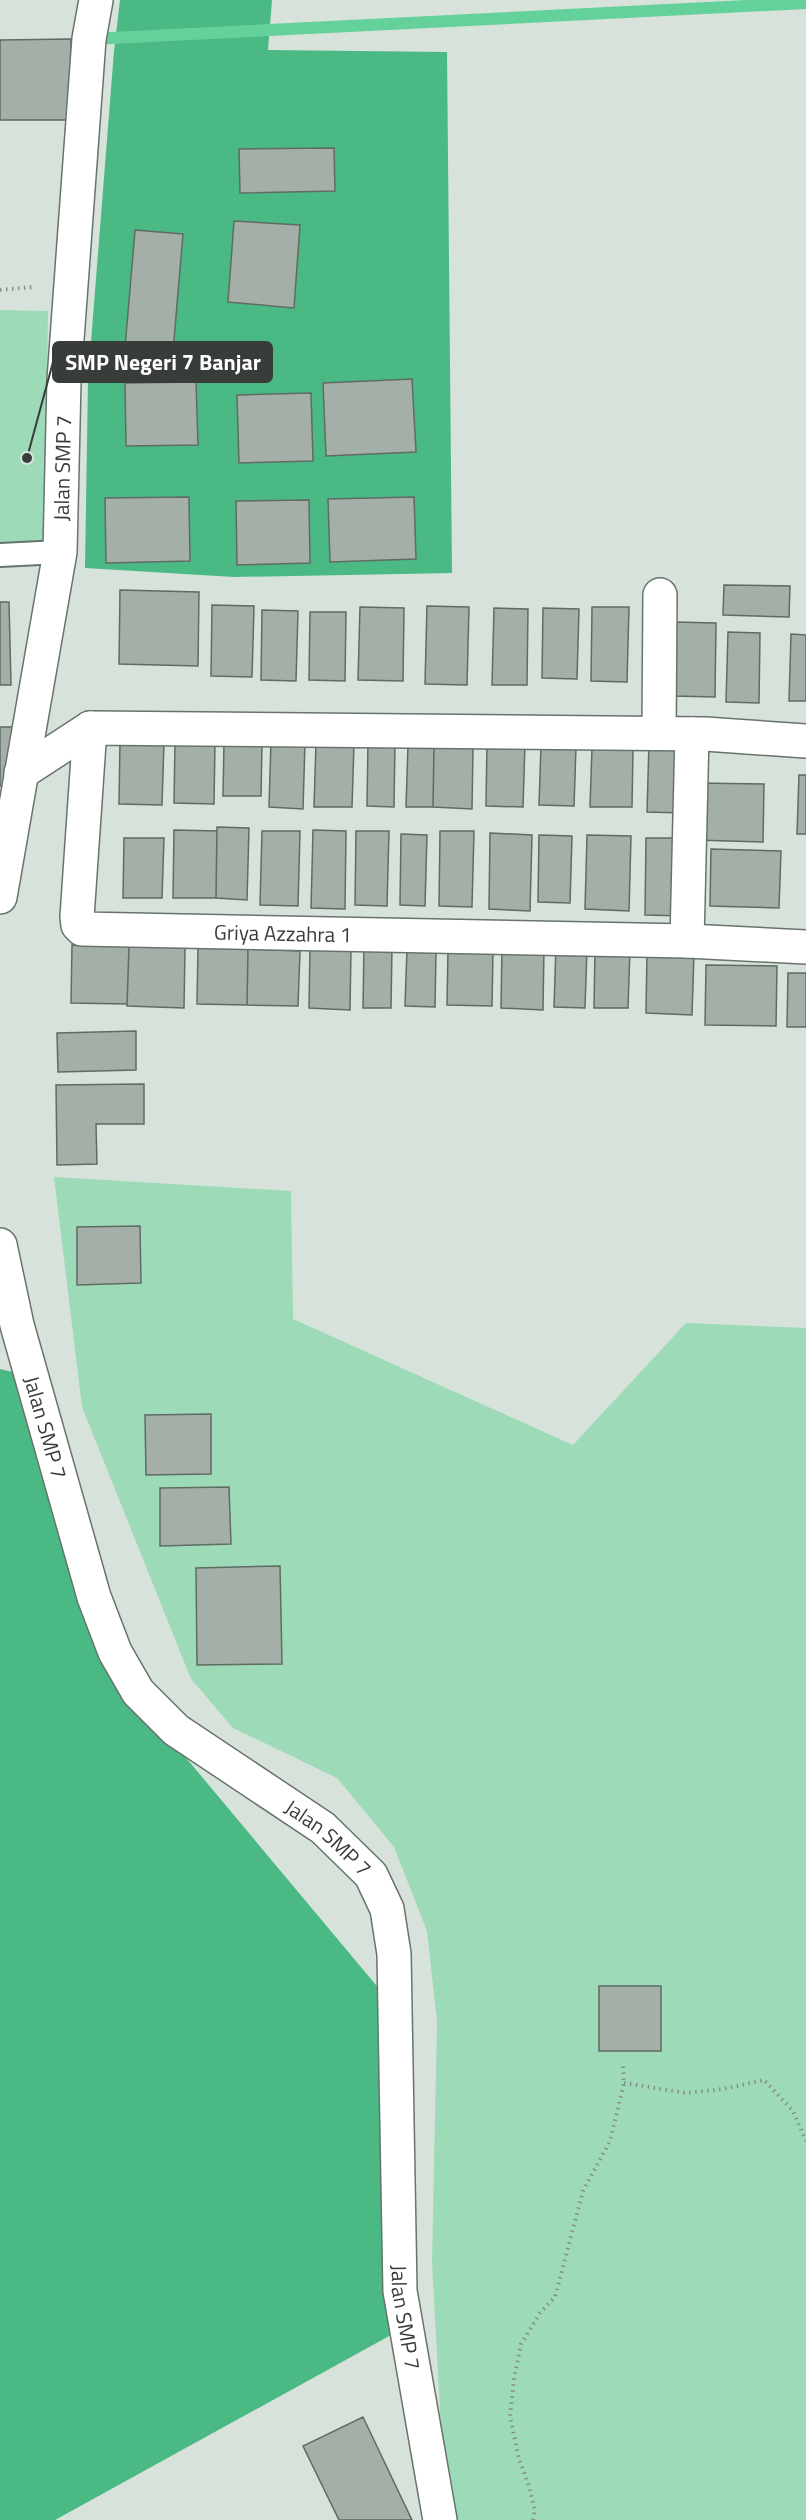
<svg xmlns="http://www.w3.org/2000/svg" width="806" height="2520" font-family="'Titillium Web',sans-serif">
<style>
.green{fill:#9ddbb8}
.forest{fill:#4ab984}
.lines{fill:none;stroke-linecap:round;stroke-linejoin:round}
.stream{stroke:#64d09a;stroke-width:12}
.building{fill:#a4afa8;stroke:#606b64;stroke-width:1.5}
.lane-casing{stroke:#68736d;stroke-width:26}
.street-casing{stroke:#68736d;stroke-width:36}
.path{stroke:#878f8a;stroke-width:4;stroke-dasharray:1.5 4.5;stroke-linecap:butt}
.lane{stroke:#fff;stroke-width:22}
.street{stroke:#fff;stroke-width:33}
.labels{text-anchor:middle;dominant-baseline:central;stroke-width:4.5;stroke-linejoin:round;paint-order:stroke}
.street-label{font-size:21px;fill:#393d3a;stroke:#d6e2da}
.leader{fill:none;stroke:#393d3a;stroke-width:2}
.callout-dot{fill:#393d3a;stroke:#d6e2da;stroke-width:2}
.callout{fill:#393d3a;stroke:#393d3a;stroke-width:2}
.callout-label{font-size:22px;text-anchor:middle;font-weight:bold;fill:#fff}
</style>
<rect width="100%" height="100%" fill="#d6e2da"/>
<!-- green -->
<path class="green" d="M0 310 48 311 45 544 0 543Z
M54 1177 291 1191 293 1319 573 1445 686 1323 806 1328V2520H454L444 2485 432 2262 437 2022 427 1931 394 1847 337 1778 233 1728 191 1679 82 1407Z"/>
<!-- forest -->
<path class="forest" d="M120 0H272L268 50 447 52 452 573 234 577 85 568 88 380 114 51Z
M0 1369 17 1373 100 1655 386 1997 391 2335 55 2520H0Z"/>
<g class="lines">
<!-- stream -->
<path class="stream" d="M91 39 806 3"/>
</g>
<!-- building -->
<path class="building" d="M71 39 72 120H0V40Z
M334 148 335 191 240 193 239 149Z
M234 221 300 225 294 308 228 302Z
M135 230 183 234 173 352 125 348Z
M412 379 416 452 326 456 323 383Z
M196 382 198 445 126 446 125 383Z
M311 393 313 461 239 463 237 395Z
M189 497 190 561 106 563 105 498Z
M414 497 416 559 330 562 328 499Z
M309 500 310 563 237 565 236 501Z
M724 585 790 586 789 617 723 615Z
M120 590 199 592 198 666 119 664Z
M0 602H9L11 685H0Z
M212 605 254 606 252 677 211 676Z
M427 606 469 607 467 685 425 684Z
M360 607 404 608 403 681 358 680Z
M592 607H629L627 682 591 681Z
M494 608 528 609 527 685H492Z
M543 608 579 609 577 679 542 678Z
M262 610 298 611 296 681 261 680Z
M310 612H346L345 681 309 680Z
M675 622 716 623 715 697 673 696Z
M728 632 760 633 759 703 726 702Z
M791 634 806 635V701H789Z
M0 727H16L17 786H0Z
M271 741 305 742 303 809 269 807Z
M120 742H164L162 805 119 804Z
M175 742 215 743 214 804 174 803Z
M224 742H262L261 796H223Z
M368 742H395L394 807 367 806Z
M487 742 525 743 523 807 486 806Z
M316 743 354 744 352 807H314Z
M649 743 684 744 683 813 647 812Z
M408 745H434L433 807H406Z
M434 746 473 747 472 809 433 807Z
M541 746 576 747 574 806 539 805Z
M592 747 633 749 632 807H590Z
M799 775H806V834H797Z
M695 783 764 784 763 842 694 840Z
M217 827 249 828 247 900 216 898Z
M174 830 217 831 216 898H173Z
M313 830 346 831 345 909 311 908Z
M262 831H300L298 906 260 905Z
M356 831H389L387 906 355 905Z
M440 831H474L472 907 439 906Z
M490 833 532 835 530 911 489 909Z
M401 834 427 835 425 906 400 905Z
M539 835 572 836 570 903 538 902Z
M587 835 631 836 629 911 585 909Z
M124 838H164L162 898H123Z
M646 838H685L683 916 645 915Z
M711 849 781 851 779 908 710 906Z
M72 945 129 946 127 1004 71 1003Z
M129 946 185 948 184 1008 127 1006Z
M364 946H392L391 1008H363Z
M502 946 544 947 543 1010 501 1008Z
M310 947 351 948 350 1010 309 1008Z
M556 947 587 948 585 1008 554 1007Z
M198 948 248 949 247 1005 197 1004Z
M595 948H630L628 1008H594Z
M248 949 300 951 298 1006 247 1005Z
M407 949 436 950 435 1007 405 1006Z
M448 950 493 951 492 1006 447 1005Z
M647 952 694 953 692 1015 646 1013Z
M706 965 777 966 776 1026 705 1025Z
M788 973H806V1027H787Z
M136 1031V1070L58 1072 57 1033Z
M144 1084V1124H96L97 1164 57 1165 56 1085Z
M140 1226 141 1283 77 1285V1227Z
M211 1414V1474L146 1475 145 1415Z
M229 1487 231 1544 160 1546V1488Z
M280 1566 282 1664 197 1665 196 1568Z
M599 1986H661V2051H599Z
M363 2417 412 2520H339L303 2446Z"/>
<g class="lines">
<defs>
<path id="lane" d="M0 555 60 552"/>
<g id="street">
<path id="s1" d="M90 728 77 917 78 925 82 929 687 941 806 947"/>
<path d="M659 733 660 595"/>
<path d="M21 773 90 728 705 734 806 741"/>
<path id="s2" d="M0 897 60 552 64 380 89 39 96 0"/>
<path d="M687 941 692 734"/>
<path id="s3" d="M0 1245 17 1325 94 1597 115 1652 138 1692 176 1730 323 1828 371 1875 387 1909 394 1954 400 2291 440 2520"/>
</g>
</defs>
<!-- lane casing -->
<use href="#lane" class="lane-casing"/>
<!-- street casing -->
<use href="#street" class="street-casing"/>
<!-- path -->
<path class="path" d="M0 290 33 287
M624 2083 686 2093 723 2089 764 2080 793 2111 806 2141
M533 2520 535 2510 528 2483 519 2459 510 2416 514 2379 521 2344 540 2313 555 2297 583 2191 610 2141 624 2083 623 2065"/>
<!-- lane -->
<use href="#lane" class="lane"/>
<!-- street -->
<use href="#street" class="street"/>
</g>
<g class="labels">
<!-- street labels -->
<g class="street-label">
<text stroke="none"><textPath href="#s2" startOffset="434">Jalan SMP 7</textPath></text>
<text stroke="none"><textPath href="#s1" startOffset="404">Griya Azzahra 1</textPath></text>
<text stroke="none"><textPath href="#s3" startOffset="188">Jalan SMP 7</textPath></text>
<text stroke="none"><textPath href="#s3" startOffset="710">Jalan SMP 7</textPath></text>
<text stroke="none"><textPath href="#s3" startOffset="1214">Jalan SMP 7</textPath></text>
</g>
</g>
<!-- callouts -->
<path class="leader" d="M27 458L53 362"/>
<circle class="callout-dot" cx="27" cy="458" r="6"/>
<rect class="callout" x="53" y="342" width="219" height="40" rx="6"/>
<g class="callout-label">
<text x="163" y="370">SMP Negeri 7 Banjar</text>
</g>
</svg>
